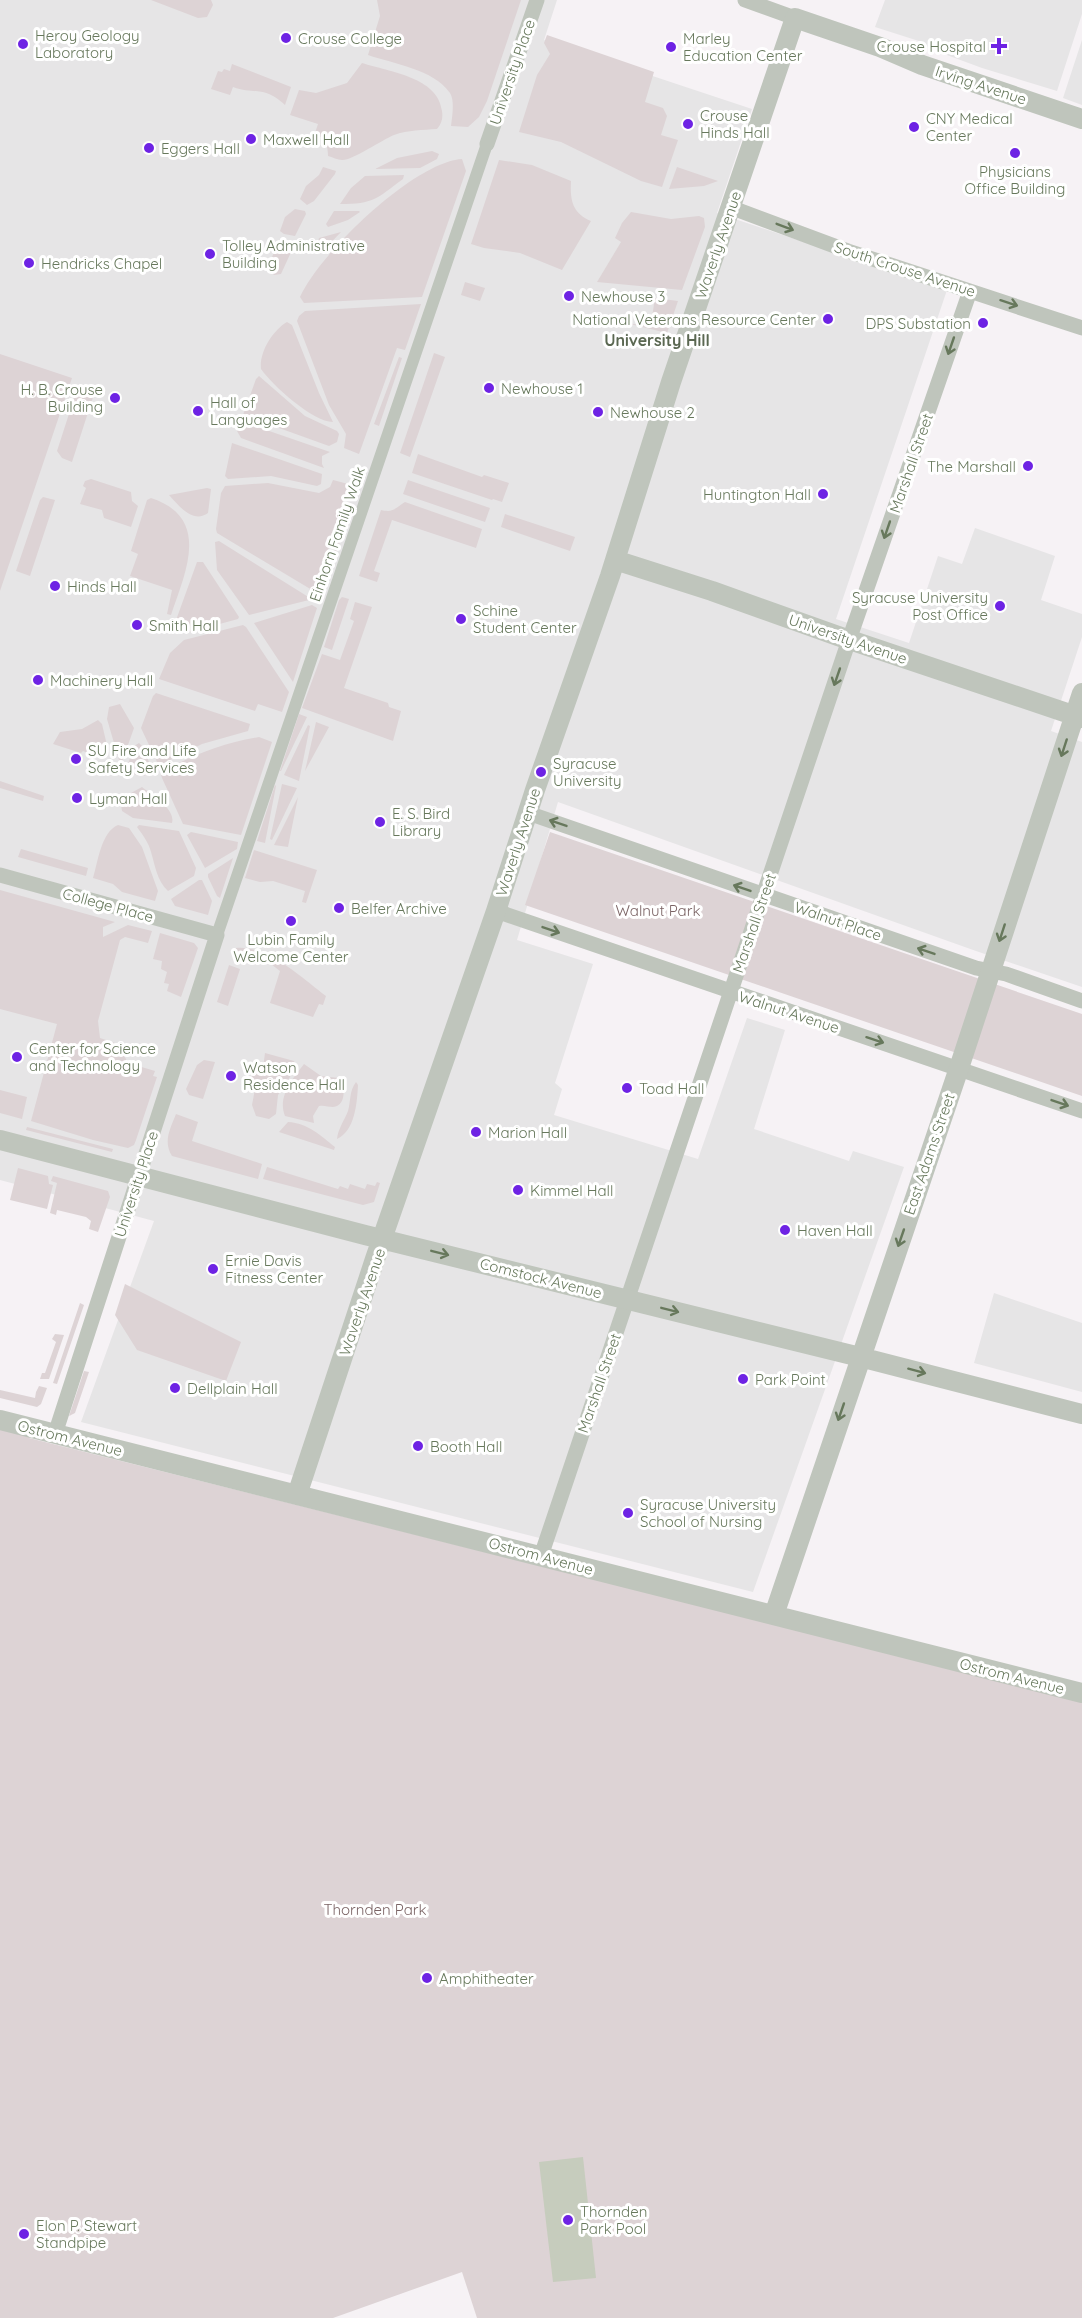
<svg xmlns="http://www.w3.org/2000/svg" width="1082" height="2318" font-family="Quicksand,sans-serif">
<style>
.built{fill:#e6e5e6}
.green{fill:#ddd3d5}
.water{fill:#c6ccbd}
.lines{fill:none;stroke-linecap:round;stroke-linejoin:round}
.pedestrian{stroke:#bfc5bc;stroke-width:12}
.minor{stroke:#bfc5bc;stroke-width:15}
.tertiary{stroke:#bfc5bc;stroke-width:20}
.oneway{stroke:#67785c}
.poi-dot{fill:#6e23e4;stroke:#fff;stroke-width:2}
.labels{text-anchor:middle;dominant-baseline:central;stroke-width:6;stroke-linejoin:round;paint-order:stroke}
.poi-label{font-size:15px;fill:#67785c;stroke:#fff;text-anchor:start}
.street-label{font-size:15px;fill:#67785c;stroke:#fff}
.park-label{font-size:15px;fill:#7a6364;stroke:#fff}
.neighbourhood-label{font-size:16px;font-weight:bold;fill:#5b6852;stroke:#fff}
</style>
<rect width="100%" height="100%" fill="#f6f2f5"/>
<!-- built -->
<path class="built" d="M0 0H557L544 40 752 109 717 213 947 290 836 619 909 643 938 556 962 564 975 528 1055 556 1041 600 1082 614V637L1051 731 1082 742V987L976 951 558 802 517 940 593 964 555 1083 562 1089 554 1115 698 1159 747 1018 785 1030 754 1129 849 1161 853 1151 904 1167 753 1592 81 1422 154 1221 0 1180Z
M885 0H1082V14L1057 91 982 68 928 48 925 43 875 27Z
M1082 40V105L1063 98Z
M994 1293 1082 1323V1392L974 1363Z"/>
<!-- green -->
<path class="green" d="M151 0H211L213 5 207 17 198 18Z
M377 0H521L487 101 479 117 468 127 451 126C452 117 455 101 450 93 433 69 394 64 368 55L380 16Z
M547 35 654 72 645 102 663 108 667 116 661 135 678 140 662 187 641 181 561 142 519 132 537 75 550 54 544 43Z
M362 63C390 72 438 77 442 111 443 118 442 123 437 129 423 130 408 130 394 135 382 140 351 161 342 160 338 160 332 157 328 156 328 145 325 139 315 133L318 124 290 115 299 90 316 93 347 83Z
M232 64 291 87 285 105C264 85 255 95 233 87L230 95 211 89 218 71 222 72 224 69 230 71Z
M432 151 439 154 437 159 420 168 375 169 397 158Z
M462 159 466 171 422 297 304 303 300 297C319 254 414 162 462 159Z
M499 160 532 165 571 181C570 200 572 213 591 221L562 270 520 253 484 248 471 244Z
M323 167 336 171 335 174 314 201 307 205 300 199 306 186 319 175Z
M677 167 718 181 704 186 669 189Z
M404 175 403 179C376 199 374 204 340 204L351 188 365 176Z
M295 209 305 211 306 214 295 236 284 234 280 231 285 217Z
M334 211H359L360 212 348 220 328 227 326 224Z
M631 212 671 219 699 216 704 218 705 227 682 290 597 282 621 242 615 238 622 223Z
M341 232 322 252 316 251 319 238Z
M278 241 290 244 292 250 281 274 274 275 268 268Z
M465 282 485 288 480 301 461 295Z
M655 298 678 301 667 333 622 322 646 326 648 317H652Z
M421 304 405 350 397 348 359 454 344 448 346 434 329 405 297 321 299 316 305 311Z
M287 322 292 325 319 393 333 422C313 422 272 385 261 369 259 352 273 330 287 322Z
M434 353 445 357 410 457 400 453Z
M0 354 72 378 0 591Z
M399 357 402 358 379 426 374 424Z
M259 376 305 416 337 431 339 434 337 442 329 446 243 415 256 379Z
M78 386 95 391 72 462 62 458 57 451Z
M246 423 330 452 322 456V464L324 468 241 438 237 431 241 424Z
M232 443 322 474 321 484 317 486 271 476 228 479 225 476Z
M418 454 482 477 484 475 509 483 502 502 493 499 492 500 412 473Z
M91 479 131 492 132 501 138 506 131 527 104 518 102 510 80 504 86 488 83 486 85 481Z
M333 480 348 484 317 587 312 590 217 533 216 529 221 493 225 486 268 483 319 493 330 487Z
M408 480 490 508 485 522 403 494Z
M207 488 211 489 208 513C193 524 179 506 169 495Z
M43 497 55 500 30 576 16 571 40 500Z
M151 498C212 518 185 573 171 615L167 614 172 590 130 576 138 554 131 551 147 500Z
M405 502 482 529 476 548 392 520 374 571 380 573 377 582 359 576 381 510C394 513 395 508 405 502Z
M505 514 575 537 570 551 501 527Z
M342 522 346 524 325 587 322 586Z
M219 541 310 598 309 600 249 615 217 570 215 542Z
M197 562H203L239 617 238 619 190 632 180 629 175 623Z
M342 597 349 599 332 650 324 647 339 600Z
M355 602 372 607 344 688 388 703 389 707 401 711 393 741 302 708 322 654 340 660 354 621 350 619Z
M312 605 317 608 293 682 254 623Z
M243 625 246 627 289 692 282 712 258 704 255 711 159 679 170 653 184 640Z
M156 693 250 724 248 731 202 744 160 765 158 764 141 728 153 696Z
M120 704 134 728 122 762 119 760 107 719 109 707Z
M299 714 307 717 281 771H280Z
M98 720 102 724 109 754 93 749 91 754 83 751 81 753 53 744 60 732 82 729Z
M316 722 329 727 305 771Z
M308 725 310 726 299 781 284 775Z
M259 737 272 742 241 835 183 824 162 778 161 775 164 771C194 754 224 743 259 737Z
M139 743 144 748 151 768 149 773C142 779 132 775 127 767L134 746Z
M0 781 44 796 43 801 0 788Z
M282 784 297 788 272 840 270 839Z
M275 785 276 786 265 843 257 841Z
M142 787C152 795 176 809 172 823L133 818 122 811 120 799Z
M298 797 288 847 274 845Z
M118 825 129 828 142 847 158 891 155 901 122 892 113 884 93 878C98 862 101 832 118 825Z
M139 825 179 831 196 868 194 876 168 891C157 881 155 865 151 852 149 843 142 834 137 827Z
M191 832 238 842 237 849 205 868 187 835Z
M550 832 1082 1014V1096L525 905Z
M21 849 88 868 86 876 18 857Z
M254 850 317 870 306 903 302 902 305 891 273 881 260 882 245 878Z
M233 858 220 898 217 896 208 877V874Z
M199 880H202L212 901 208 915 175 906 171 899Z
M0 890 115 922 103 927V937L128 925 152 931 148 943 125 937 120 940 98 1021 100 1038 118 1044 128 1063 155 1071 153 1076 157 1077 136 1140 134 1145 128 1148 93 1140 31 1121 57 1024 0 1009Z
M160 933 194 943 198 948 181 997 167 991 169 984 164 983 167 972 161 969 162 961 153 959Z
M236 948C268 945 302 978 326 996L323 1005 319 1004 313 1017 270 1003 280 971 271 964 252 958 244 962 233 959Z
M229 965 240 969 228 1006 217 1002Z
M265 1053 294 1061 295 1064 290 1077 278 1095 276 1114 269 1119 256 1116 252 1105 255 1089 250 1078 263 1068Z
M204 1060 215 1062 203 1099 189 1095 186 1089 197 1065Z
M304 1064 321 1076 339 1078C345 1085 347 1106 333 1107 328 1107 324 1105 319 1106L313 1116 314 1123 285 1116C277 1097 293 1078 304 1064Z
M356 1082 358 1085C357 1103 355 1131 337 1139 338 1129 344 1121 348 1111 351 1101 349 1091 356 1082Z
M0 1090 27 1097 22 1119 0 1113Z
M176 1114 198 1122 192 1141 262 1164 258 1179 172 1156C163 1142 170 1129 176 1114Z
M288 1122C308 1123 321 1136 335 1147L334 1150 279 1132Z
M27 1127 113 1149 112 1152 26 1130Z
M267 1167 338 1189 340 1186 348 1189 350 1184 365 1189 367 1184 375 1186 377 1182 380 1183 374 1202 363 1205 263 1179Z
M18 1168 48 1176 49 1184 53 1185 47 1209 10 1200Z
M53 1176 108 1191 110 1197 98 1232 89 1229 91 1221 86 1217 57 1210 56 1215 50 1213 57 1183 51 1181Z
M125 1284 241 1342 226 1381 137 1350 115 1315Z
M80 1303 84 1305 57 1384 53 1383Z
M55 1334 64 1335 49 1379H40L42 1373H45L56 1342 52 1339Z
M84 1371 89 1372 75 1413 69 1416Z
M39 1386 47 1388 41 1404 37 1407 0 1398V1390L35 1398 36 1392Z
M0 1429 30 1437 29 1438 1082 1701V2318H477L462 2272 333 2318H0Z"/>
<!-- water -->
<path class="water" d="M583 2157 596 2278 553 2282 539 2162Z"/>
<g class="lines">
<!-- pedestrian -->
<path class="pedestrian" d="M217 935 487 144"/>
<!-- minor -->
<path class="minor" d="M745 0 795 18
M487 144 537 0
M730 207 848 251 1082 328
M528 813 976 968 1006 974 1082 1001
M0 875 217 935 55 1434
M496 911 1082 1111
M541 1556 849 640 970 291"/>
<!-- tertiary -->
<path class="tertiary" d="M615 560 712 591 838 636 1082 718
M0 1140 365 1235 860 1357 1082 1414
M0 1420 1082 1693
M297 1495 375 1259 496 911 535 790 610 576 671 382 795 18 880 47 922 65 1082 119
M774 1615 959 1068 1082 693"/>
</g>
<!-- one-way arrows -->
<defs><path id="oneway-shaft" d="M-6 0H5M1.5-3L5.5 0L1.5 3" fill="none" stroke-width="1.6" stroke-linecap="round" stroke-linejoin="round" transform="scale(1.5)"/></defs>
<g class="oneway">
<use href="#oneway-shaft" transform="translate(785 227) rotate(21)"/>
<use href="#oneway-shaft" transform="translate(1009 303) rotate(18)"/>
<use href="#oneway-shaft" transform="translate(951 346) rotate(109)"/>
<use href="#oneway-shaft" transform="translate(887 530) rotate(109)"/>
<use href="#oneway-shaft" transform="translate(837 677) rotate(109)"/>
<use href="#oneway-shaft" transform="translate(1064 748) rotate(108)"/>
<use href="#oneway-shaft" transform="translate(558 823) rotate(-161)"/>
<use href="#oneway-shaft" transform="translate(742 888) rotate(-161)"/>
<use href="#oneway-shaft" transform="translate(551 930) rotate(19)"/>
<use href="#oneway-shaft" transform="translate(1002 933) rotate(108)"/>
<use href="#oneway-shaft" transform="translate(926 951) rotate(-161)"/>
<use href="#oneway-shaft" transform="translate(875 1040) rotate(18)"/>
<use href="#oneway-shaft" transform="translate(1060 1103) rotate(19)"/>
<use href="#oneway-shaft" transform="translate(901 1238) rotate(109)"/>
<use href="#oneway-shaft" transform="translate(440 1253) rotate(14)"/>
<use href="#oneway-shaft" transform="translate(670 1310) rotate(14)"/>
<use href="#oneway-shaft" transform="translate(917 1371) rotate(15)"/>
<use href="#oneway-shaft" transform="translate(841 1412) rotate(109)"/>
</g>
<!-- markers -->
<g class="poi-dot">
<circle cx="286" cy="38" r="6"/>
<circle cx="23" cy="44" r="6"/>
<path d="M996 37h6v6h6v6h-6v6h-6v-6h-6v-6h6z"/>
<circle cx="671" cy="47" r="6"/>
<circle cx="688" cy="124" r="6"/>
<circle cx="914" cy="127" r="6"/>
<circle cx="251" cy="139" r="6"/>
<circle cx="149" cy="148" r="6"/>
<circle cx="1015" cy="153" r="6"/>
<circle cx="210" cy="254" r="6"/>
<circle cx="29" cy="263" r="6"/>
<circle cx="569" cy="296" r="6"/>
<circle cx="828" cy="319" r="6"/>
<circle cx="983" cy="323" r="6"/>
<circle cx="489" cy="388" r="6"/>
<circle cx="115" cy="398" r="6"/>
<circle cx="198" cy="411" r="6"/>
<circle cx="598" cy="412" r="6"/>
<circle cx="1028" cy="466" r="6"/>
<circle cx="823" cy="494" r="6"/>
<circle cx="55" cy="586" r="6"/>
<circle cx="1000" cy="606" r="6"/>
<circle cx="461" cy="619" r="6"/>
<circle cx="137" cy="625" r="6"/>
<circle cx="38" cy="680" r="6"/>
<circle cx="76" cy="759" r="6"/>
<circle cx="541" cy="772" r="6"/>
<circle cx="77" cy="798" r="6"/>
<circle cx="380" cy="822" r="6"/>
<circle cx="339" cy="908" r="6"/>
<circle cx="291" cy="921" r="6"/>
<circle cx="17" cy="1057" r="6"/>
<circle cx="231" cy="1076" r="6"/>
<circle cx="627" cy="1088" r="6"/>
<circle cx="476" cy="1132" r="6"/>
<circle cx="518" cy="1190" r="6"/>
<circle cx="785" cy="1230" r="6"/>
<circle cx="213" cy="1269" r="6"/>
<circle cx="743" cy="1379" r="6"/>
<circle cx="175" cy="1388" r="6"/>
<circle cx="418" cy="1446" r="6"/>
<circle cx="628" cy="1513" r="6"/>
<circle cx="427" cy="1978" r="6"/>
<circle cx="568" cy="2220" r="6"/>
<circle cx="24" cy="2234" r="6"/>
</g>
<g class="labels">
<!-- poi labels -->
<g class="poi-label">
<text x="35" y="35">Heroy Geology<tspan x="35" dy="17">Laboratory</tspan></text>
<text x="298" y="38">Crouse College</text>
<text x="683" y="38">Marley<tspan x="683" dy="17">Education Center</tspan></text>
<text x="986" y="46" text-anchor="end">Crouse Hospital</text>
<text x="700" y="115">Crouse<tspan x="700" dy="17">Hinds Hall</tspan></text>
<text x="926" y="118">CNY Medical<tspan x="926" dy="17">Center</tspan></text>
<text x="263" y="139">Maxwell Hall</text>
<text x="161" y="148">Eggers Hall</text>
<text x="1015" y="171" text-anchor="middle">Physicians<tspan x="1015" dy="17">Office Building</tspan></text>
<text x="222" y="245">Tolley Administrative<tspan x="222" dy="17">Building</tspan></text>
<text x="41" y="263">Hendricks Chapel</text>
<text x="581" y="296">Newhouse 3</text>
<text x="816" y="319" text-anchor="end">National Veterans Resource Center</text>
<text x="971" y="323" text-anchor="end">DPS Substation</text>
<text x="501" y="388">Newhouse 1</text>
<text x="103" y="389" text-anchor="end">H. B. Crouse<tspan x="103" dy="17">Building</tspan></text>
<text x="210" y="402">Hall of<tspan x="210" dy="17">Languages</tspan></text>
<text x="610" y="412">Newhouse 2</text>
<text x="1016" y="466" text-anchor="end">The Marshall</text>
<text x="811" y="494" text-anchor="end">Huntington Hall</text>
<text x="67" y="586">Hinds Hall</text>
<text x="988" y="597" text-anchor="end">Syracuse University<tspan x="988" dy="17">Post Office</tspan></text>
<text x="473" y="610">Schine<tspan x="473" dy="17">Student Center</tspan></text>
<text x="149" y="625">Smith Hall</text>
<text x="50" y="680">Machinery Hall</text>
<text x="88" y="750">SU Fire and Life<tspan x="88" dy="17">Safety Services</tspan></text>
<text x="553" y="763">Syracuse<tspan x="553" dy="17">University</tspan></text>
<text x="89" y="798">Lyman Hall</text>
<text x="392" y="813">E. S. Bird<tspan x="392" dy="17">Library</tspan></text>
<text x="351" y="908">Belfer Archive</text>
<text x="291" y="939" text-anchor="middle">Lubin Family<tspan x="291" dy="17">Welcome Center</tspan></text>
<text x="29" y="1048">Center for Science<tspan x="29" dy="17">and Technology</tspan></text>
<text x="243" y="1067">Watson<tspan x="243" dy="17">Residence Hall</tspan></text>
<text x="639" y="1088">Toad Hall</text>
<text x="488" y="1132">Marion Hall</text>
<text x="530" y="1190">Kimmel Hall</text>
<text x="797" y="1230">Haven Hall</text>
<text x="225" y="1260">Ernie Davis<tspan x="225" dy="17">Fitness Center</tspan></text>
<text x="755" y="1379">Park Point</text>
<text x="187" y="1388">Dellplain Hall</text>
<text x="430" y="1446">Booth Hall</text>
<text x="640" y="1504">Syracuse University<tspan x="640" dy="17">School of Nursing</tspan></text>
<text x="439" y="1978">Amphitheater</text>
<text x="580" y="2211">Thornden<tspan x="580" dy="17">Park Pool</tspan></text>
<text x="36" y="2225">Elon P. Stewart<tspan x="36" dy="17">Standpipe</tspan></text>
</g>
<!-- street labels -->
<g class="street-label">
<text transform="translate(512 72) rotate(-71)">University Place</text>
<text transform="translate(981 85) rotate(18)">Irving Avenue</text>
<text transform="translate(718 245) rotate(-71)">Waverly Avenue</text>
<text transform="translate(905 269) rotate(18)">South Crouse Avenue</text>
<text transform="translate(911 463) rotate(-71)">Marshall Street</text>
<text transform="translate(337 534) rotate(-71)">Einhorn Family Walk</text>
<text transform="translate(848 639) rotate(19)">University Avenue</text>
<text transform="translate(518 842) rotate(-72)">Waverly Avenue</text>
<text transform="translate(108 905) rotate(15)">College Place</text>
<text transform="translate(838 921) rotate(19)">Walnut Place</text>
<text transform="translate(754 923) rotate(-71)">Marshall Street</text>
<text transform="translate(789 1012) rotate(18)">Walnut Avenue</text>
<text transform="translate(929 1154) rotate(-71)">East Adams Street</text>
<text transform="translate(136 1184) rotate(-72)">University Place</text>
<text transform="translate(541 1278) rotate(14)">Comstock Avenue</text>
<text transform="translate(362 1302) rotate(-71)">Waverly Avenue</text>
<text transform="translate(599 1383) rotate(-71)">Marshall Street</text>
<text transform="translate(70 1438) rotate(14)">Ostrom Avenue</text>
<text transform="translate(541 1556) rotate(15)">Ostrom Avenue</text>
<text transform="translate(1012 1676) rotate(14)">Ostrom Avenue</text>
</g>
<!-- park labels -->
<g class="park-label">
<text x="658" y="910">Walnut Park</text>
<text x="375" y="1909">Thornden Park</text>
</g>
<!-- neighbourhood labels -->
<g class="neighbourhood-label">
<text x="657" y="340">University Hill</text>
</g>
</g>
</svg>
